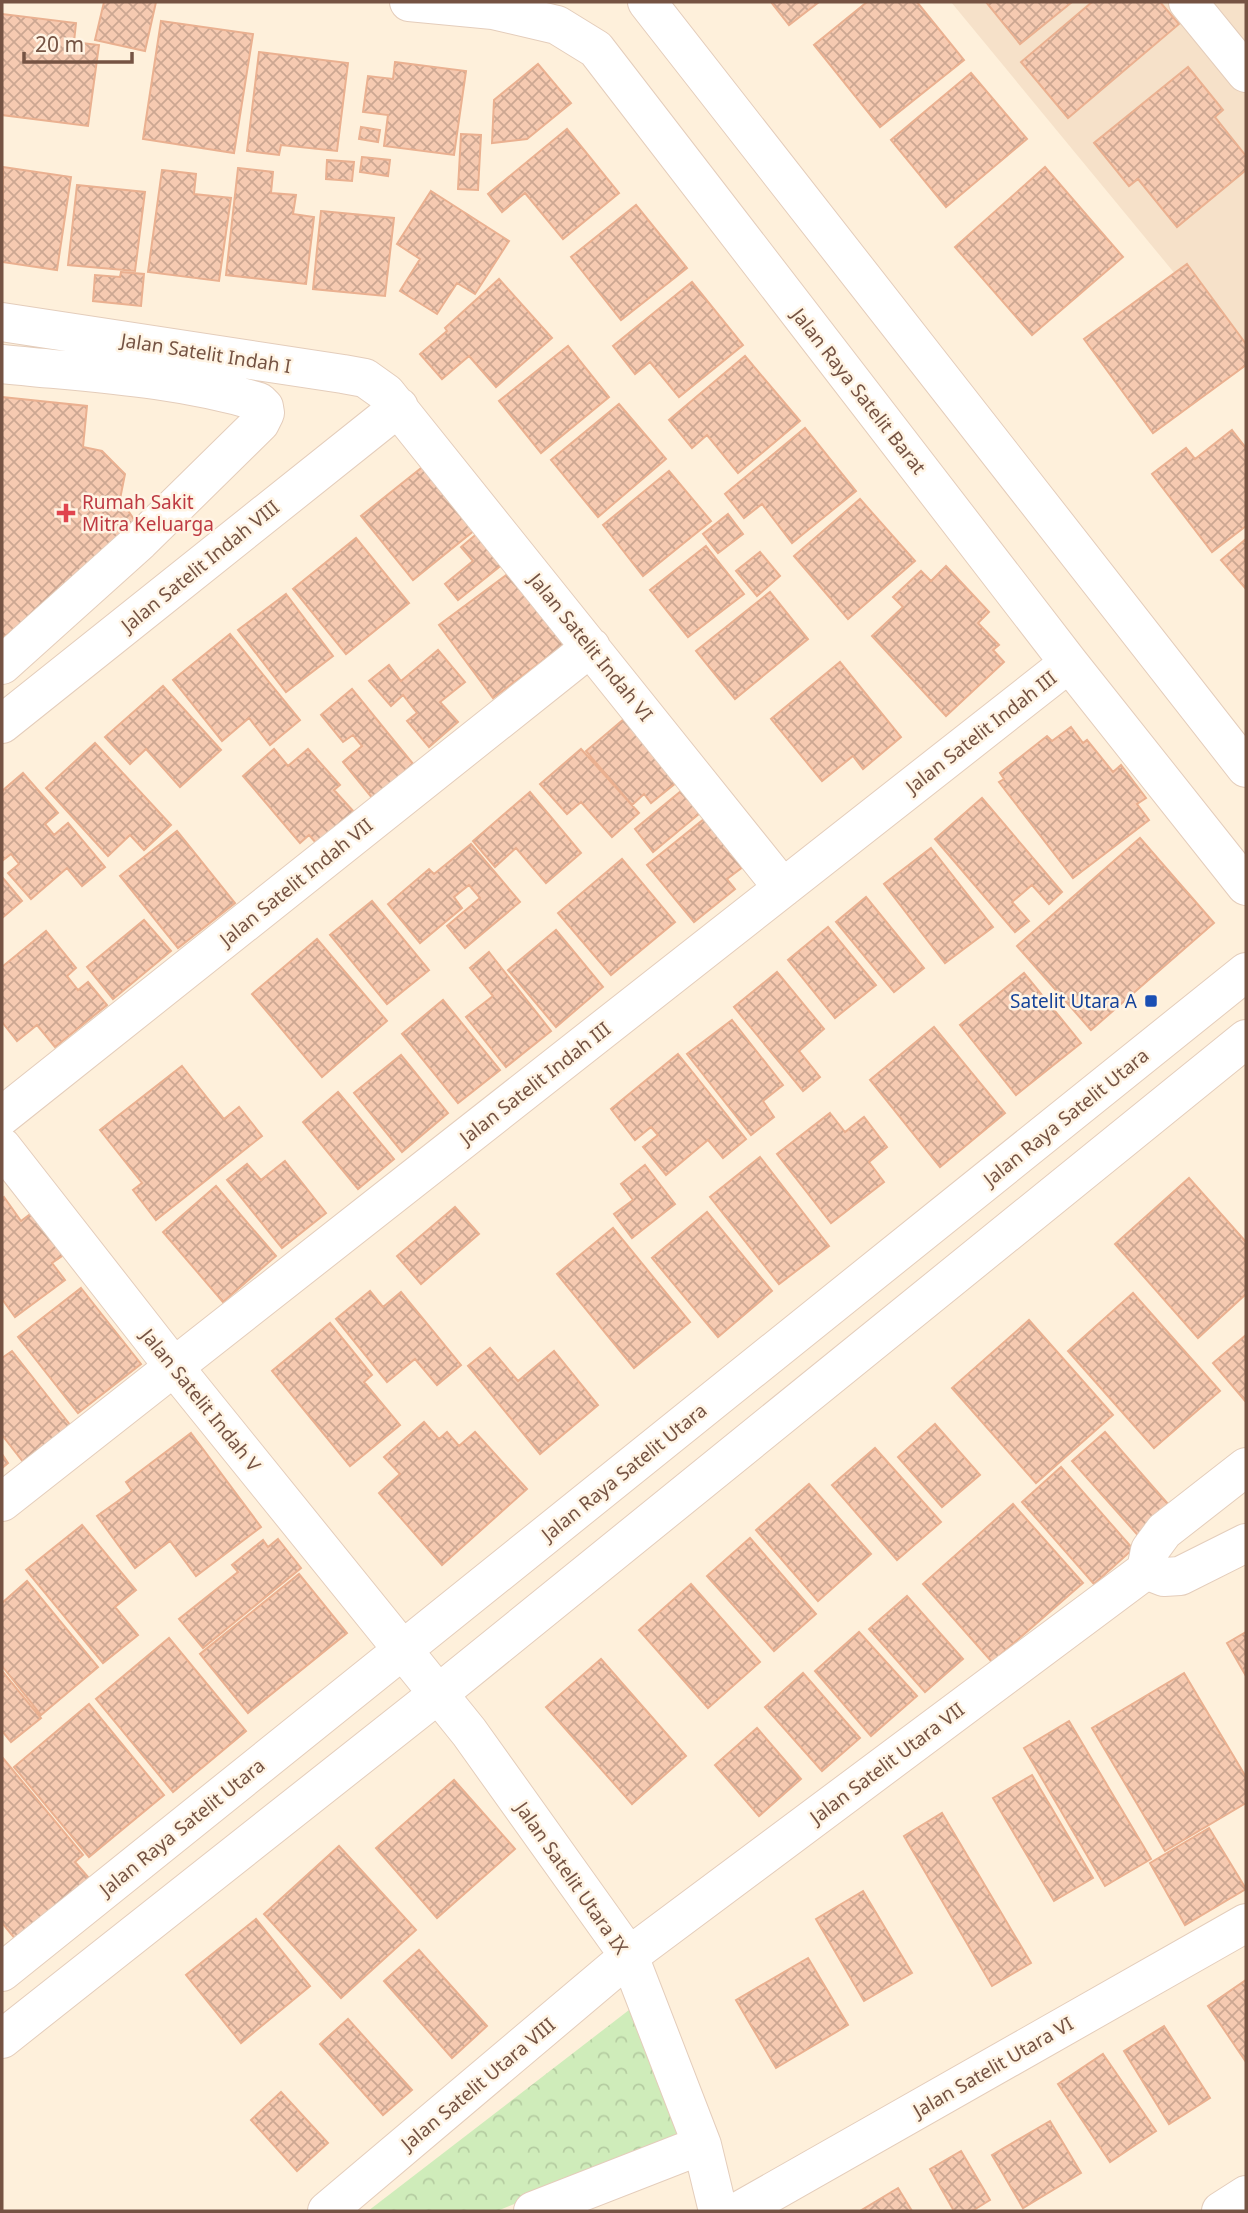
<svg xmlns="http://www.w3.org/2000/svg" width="1248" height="2213" font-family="'Noto Sans',sans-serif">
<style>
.residential{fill:#f6e1c9}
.park{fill:url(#park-crowns)}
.building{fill:url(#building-cross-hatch);stroke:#eab090;stroke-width:2}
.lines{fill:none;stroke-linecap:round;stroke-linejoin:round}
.minor-casing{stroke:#e4cdbb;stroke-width:40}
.minor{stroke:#fff;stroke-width:38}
.health-dot{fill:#e0444e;stroke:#fff4e4;stroke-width:2.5}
.transit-dot{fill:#1a4fb4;stroke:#fff4e4;stroke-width:2.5}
.labels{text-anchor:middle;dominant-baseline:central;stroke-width:5;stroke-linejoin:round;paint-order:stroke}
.street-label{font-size:19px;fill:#755343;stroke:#fff4e4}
.health-label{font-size:19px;fill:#be3a42;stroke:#fff4e4;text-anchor:start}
.transit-label{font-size:19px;fill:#164399;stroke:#fff4e4;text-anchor:end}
</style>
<defs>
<pattern id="park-crowns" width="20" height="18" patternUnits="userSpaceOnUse" patternTransform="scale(1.75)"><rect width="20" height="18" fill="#cfecba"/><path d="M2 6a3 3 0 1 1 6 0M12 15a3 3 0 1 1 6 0" fill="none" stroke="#b5cca1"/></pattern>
<pattern id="building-cross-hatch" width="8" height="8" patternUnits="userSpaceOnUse" patternTransform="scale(1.75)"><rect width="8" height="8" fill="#f6cab1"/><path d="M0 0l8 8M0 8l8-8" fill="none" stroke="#cca792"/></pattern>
</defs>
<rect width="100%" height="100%" fill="#fef0db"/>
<!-- residential -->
<path class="residential" d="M951 2H1246V360Z"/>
<!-- park -->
<path class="park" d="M642 2000 687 2135 497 2211H368Z"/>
<!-- building -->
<path class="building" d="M104 2H156L145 51 95 40Z
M771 2H819L789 25Z
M867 2H917L964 60 880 127 814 45Z
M986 2H1072L1020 44Z
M1092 2H1160L1179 24 1068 118 1021 62Z
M2 14 76 23 74 42 99 45 88 126 2 115Z
M161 21 253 34 234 153 143 139Z
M259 52 348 63 337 151 281 145 279 155 247 151Z
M395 62 466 71 454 155 384 146 388 115 363 112 368 76 393 79Z
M538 64 571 103 527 139 492 143 494 100Z
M1188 67 1223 110 1215 117 1246 156V170L1177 227 1138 179 1129 186 1094 143Z
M971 73 1027 139 946 207 891 140Z
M361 127 380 130 378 142 359 139Z
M567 129 619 193 563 239 525 193 502 212 488 194Z
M461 134 481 135 478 190 458 189Z
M362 157 390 160 388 176 360 172Z
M327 160 354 162 352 181 326 179Z
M3 167 71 177 57 270 2 262Z
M1045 167 1123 257 1032 335 955 247Z
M238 168 273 172 271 193 296 195 293 214 314 217 306 284 226 275Z
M162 170 196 174 194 194 231 198 219 281 148 272Z
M77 185 145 192 135 271 68 265Z
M431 191 509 241 475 294 457 283 437 314 400 291 420 259 397 244Z
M636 205 687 268 621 320 571 257Z
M321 211 394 218 385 296 313 289Z
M1187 264 1246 344V365L1153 433 1084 339Z
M121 272 144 274 141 306 93 301 95 275 120 277Z
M499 279 552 338 496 387 469 356 442 379 420 354 447 331 445 328Z
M692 282 743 345 679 397 650 362 635 374 613 346Z
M568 346 609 397 541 453 499 401Z
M745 356 800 421 738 473 707 435 692 448 669 420Z
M2 397 87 406 83 447 102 451 125 474 120 499 140 528 4 637 2 635Z
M619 404 666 459 598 517 551 460Z
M805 428 856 491 792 543 762 504 744 518 725 494Z
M1232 430 1246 448V526L1212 552 1152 474 1186 448 1195 459Z
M425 465 476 529 413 580 361 516Z
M669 471 711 521 643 576 603 525Z
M860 499 915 561 848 619 794 556Z
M728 514 743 534 718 553 703 534Z
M479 532 504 563 458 600 445 584 473 561 461 547Z
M356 538 409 603 346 654 293 589Z
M1246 539V589L1221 560Z
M706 546 744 594 688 637 650 590Z
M760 552 780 576 757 596 736 571Z
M946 566 989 612 978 623 999 645 993 650 1004 662 946 716 872 636 903 607 893 597 921 571 931 581Z
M517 567 571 639 493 698 439 625Z
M770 592 808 639 735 699 696 651Z
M286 594 333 656 286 692 238 630Z
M230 634 300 720 270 745 249 718 222 741 173 680Z
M438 650 465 682 440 702 458 722 429 747 407 721 417 713 403 695 391 706 369 681 389 665 401 681Z
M840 662 901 737 863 769 853 756 822 781 771 719Z
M163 686 221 750 180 787 146 749 130 764 105 737Z
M352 689 414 765 373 799 343 762 362 746 353 735 343 742 321 715Z
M624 719 677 782 651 803 644 794 632 805 586 751Z
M1071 727 1083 743 1087 740 1113 772 1121 765 1146 798 1137 804 1149 820 1073 878 999 782 1004 779 1000 773 1047 736 1052 741Z
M95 743 171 825 144 850 130 835 108 856 46 788Z
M274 749 288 766 308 749 340 785 334 790 354 812 317 844 309 835 300 843 243 776Z
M581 749 639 813 612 837 581 802 567 814 540 784Z
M23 773 58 813 45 824 54 835 68 823 105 867 82 886 67 868 31 899 8 873 19 864 11 854 2 861V791Z
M686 787 705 809 653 852 635 829Z
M530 792 581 853 546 883 516 848 495 867 473 841Z
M982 798 1062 892 1049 904 1032 885 1012 902 1029 921 1015 932 935 839Z
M709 815 748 863 727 879 735 889 694 922 647 865Z
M177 831 235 903 178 948 120 876Z
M1140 838 1214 923 1091 1030 1017 946Z
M471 844 520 902 465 948 447 926 480 898 469 885 454 897 462 908 420 943 388 904 429 869 434 874Z
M931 848 993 927 945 963 884 884Z
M622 859 675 922 611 975 558 913Z
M2 877 22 901 2 918Z
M866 897 924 968 894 992 836 922Z
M372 901 429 970 387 1004 330 935Z
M144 920 171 951 113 999 87 967Z
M828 927 876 985 835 1018 788 960Z
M556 930 603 987 556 1027 508 970Z
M46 931 76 968 67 976 78 990 88 982 107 1005 55 1047 37 1025 17 1041 2 1022V967Z
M317 939 387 1021 322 1077 252 994Z
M489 952 551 1031 506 1067 466 1017 493 996 470 968Z
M777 972 824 1029 799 1051 820 1077 803 1091 734 1007Z
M1024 973 1081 1043 1016 1095 960 1025Z
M443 1000 500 1070 458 1103 402 1034Z
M732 1020 783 1085 763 1101 774 1117 751 1135 687 1054Z
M934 1027 1005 1113 940 1167 870 1080Z
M678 1054 746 1139 723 1158 708 1140 666 1175 643 1147 658 1135 651 1127 635 1140 611 1109Z
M401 1055 448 1113 402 1152 354 1093Z
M182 1066 224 1119 239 1107 262 1136 156 1220 133 1190 142 1183 100 1130Z
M338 1092 394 1159 358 1189 303 1122Z
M830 1113 845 1132 864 1117 887 1147 869 1162 884 1182 831 1223 777 1154Z
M760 1157 829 1246 779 1284 710 1197Z
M285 1161 326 1213 282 1248 227 1180 247 1164 261 1180Z
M645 1165 675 1204 632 1238 614 1214 633 1200 621 1184Z
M1189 1178 1246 1242V1294L1198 1338 1115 1244Z
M216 1186 276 1256 223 1302 163 1232Z
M4 1197 21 1221 33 1212 65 1254 52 1263 65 1280 15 1317 2 1299V1199Z
M455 1207 479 1234 421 1284 397 1256Z
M707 1212 772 1291 718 1337 652 1258Z
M613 1228 690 1322 634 1368 557 1274Z
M81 1288 141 1364 78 1413 18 1337Z
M370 1291 383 1307 401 1292 461 1365 437 1385 415 1359 387 1382 336 1319Z
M1133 1293 1220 1391 1154 1448 1068 1351Z
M1029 1320 1113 1415 1036 1483 952 1388Z
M330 1323 372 1375 364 1382 400 1425 350 1466 272 1371Z
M1246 1335V1402L1213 1363Z
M490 1348 518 1381 554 1351 598 1405 540 1454 468 1366Z
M12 1351 71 1426 24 1463 2 1435V1358Z
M424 1422 439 1439 447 1432 459 1446 475 1432 527 1489 442 1565 379 1493 400 1474 384 1457Z
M935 1424 980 1475 942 1507 898 1457Z
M1105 1432 1175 1512 1143 1541 1072 1461Z
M191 1433 261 1527 196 1576 170 1541 135 1568 97 1516 132 1491 126 1482Z
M875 1448 941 1522 897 1560 832 1485Z
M2 1454 8 1463 2 1468Z
M1061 1467 1133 1549 1094 1584 1022 1502Z
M809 1484 871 1554 818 1601 756 1530Z
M1013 1504 1083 1583 992 1662 923 1584Z
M82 1525 136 1590 115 1607 138 1635 103 1663 26 1570Z
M750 1538 816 1614 774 1651 707 1576Z
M278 1539 301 1568 203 1648 179 1619 238 1572 232 1565 263 1540 268 1547Z
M299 1574 347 1633 248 1713 200 1654Z
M27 1581 98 1667 41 1715 2 1666V1603Z
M691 1584 760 1662 708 1708 639 1630Z
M907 1596 963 1659 925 1692 869 1629Z
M859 1632 917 1696 871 1736 815 1671Z
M1246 1632V1676L1227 1643Z
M169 1638 246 1731 173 1792 96 1699Z
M601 1659 686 1756 632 1804 546 1707Z
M2 1671 41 1718 11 1742 2 1731Z
M803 1673 860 1738 822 1771 765 1707Z
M1184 1673 1246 1777V1803L1165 1851 1092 1728Z
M89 1704 164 1795 89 1857 14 1767Z
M1069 1721 1151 1859 1105 1886 1024 1748Z
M757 1728 801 1779 759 1816 715 1765Z
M2 1757 83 1855 75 1862 94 1884 21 1946 2 1923Z
M1032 1775 1093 1878 1054 1901 993 1798Z
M454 1780 515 1849 437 1918 376 1848Z
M942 1813 1031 1963 992 1986 904 1836Z
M1209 1828 1246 1889 1185 1925 1150 1863Z
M339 1846 416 1930 341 1998 264 1914Z
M863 1891 912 1973 864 2001 816 1919Z
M256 1919 310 1986 241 2043 186 1975Z
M419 1950 487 2026 452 2058 384 1981Z
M808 1958 848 2025 776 2068 736 2000Z
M1246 1980V2062L1208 2006Z
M348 2019 412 2090 383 2115 320 2044Z
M1164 2026 1210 2098 1169 2124 1124 2051Z
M1103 2054 1156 2131 1110 2162 1058 2084Z
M281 2092 328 2143 297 2171 251 2120Z
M1050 2121 1081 2173 1023 2208 992 2155Z
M961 2151 990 2200 972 2211H954L930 2169Z
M898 2188 912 2211H860Z"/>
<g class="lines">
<defs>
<path id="minor" d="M409 2 493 10 557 25 596 49 1069 663 1246 886
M647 2 1246 768
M1188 2 1246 73
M2 322 343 374 365 378 386 393 783 888
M2 364C88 373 176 377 259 402L264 407 265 413 260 423 140 541 2 665
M2 724 399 407
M2 1116 591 647
M2 1147 174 1367 469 1732 629 1956 702 2145 718 2211
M2 1502 1069 663
M1146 1570 1164 1577 1180 1576 1246 1543
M2 1972 1246 972
M2 2039 438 1694 1246 1039
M327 2211 629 1956 1146 1570 1150 1550 1164 1531 1246 1467
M533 2211 702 2145
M739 2211 1246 1923
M1221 2211 1246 2195"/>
</defs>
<!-- minor casing -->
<use href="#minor" class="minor-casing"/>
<!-- minor -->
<use href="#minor" class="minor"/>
</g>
<!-- markers -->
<path class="health-dot" d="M62.5 502.5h7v7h7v7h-7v7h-7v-7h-7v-7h7z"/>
<rect class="transit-dot" x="1144" y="994" width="14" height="14" rx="3.5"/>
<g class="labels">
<!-- street labels -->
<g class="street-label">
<text transform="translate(206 353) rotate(9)">Jalan Satelit Indah I</text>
<text transform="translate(859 391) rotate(52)">Jalan Raya Satelit Barat</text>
<text transform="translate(200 566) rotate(-39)">Jalan Satelit Indah VIII</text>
<text transform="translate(591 647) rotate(51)">Jalan Satelit Indah VI</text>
<text transform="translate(981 732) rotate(-38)">Jalan Satelit Indah III</text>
<text transform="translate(296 882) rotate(-39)">Jalan Satelit Indah VII</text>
<text transform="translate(535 1083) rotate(-38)">Jalan Satelit Indah III</text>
<text transform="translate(1066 1117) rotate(-39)">Jalan Raya Satelit Utara</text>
<text transform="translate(201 1400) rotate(51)">Jalan Satelit Indah V</text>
<text transform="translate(624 1472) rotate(-39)">Jalan Raya Satelit Utara</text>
<text transform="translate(887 1763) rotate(-37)">Jalan Satelit Utara VII</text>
<text transform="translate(182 1827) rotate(-39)">Jalan Raya Satelit Utara</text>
<text transform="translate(572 1878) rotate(55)">Jalan Satelit Utara IX</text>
<text transform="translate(993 2067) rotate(-30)">Jalan Satelit Utara VI</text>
<text transform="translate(478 2084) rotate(-40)">Jalan Satelit Utara VIII</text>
</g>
<!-- health labels -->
<g class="health-label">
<text x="82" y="502">Rumah Sakit<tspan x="82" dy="22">Mitra Keluarga</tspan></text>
</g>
<!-- transit labels -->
<g class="transit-label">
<text x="1137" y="1001">Satelit Utara A</text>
</g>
</g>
<!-- border -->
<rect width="1248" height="2213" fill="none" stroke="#755343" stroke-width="7"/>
<!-- scale -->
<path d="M24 52v10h108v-10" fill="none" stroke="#755343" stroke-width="3.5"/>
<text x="35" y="52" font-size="21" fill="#755343" stroke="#fff4e4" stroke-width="5" paint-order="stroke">20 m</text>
</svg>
